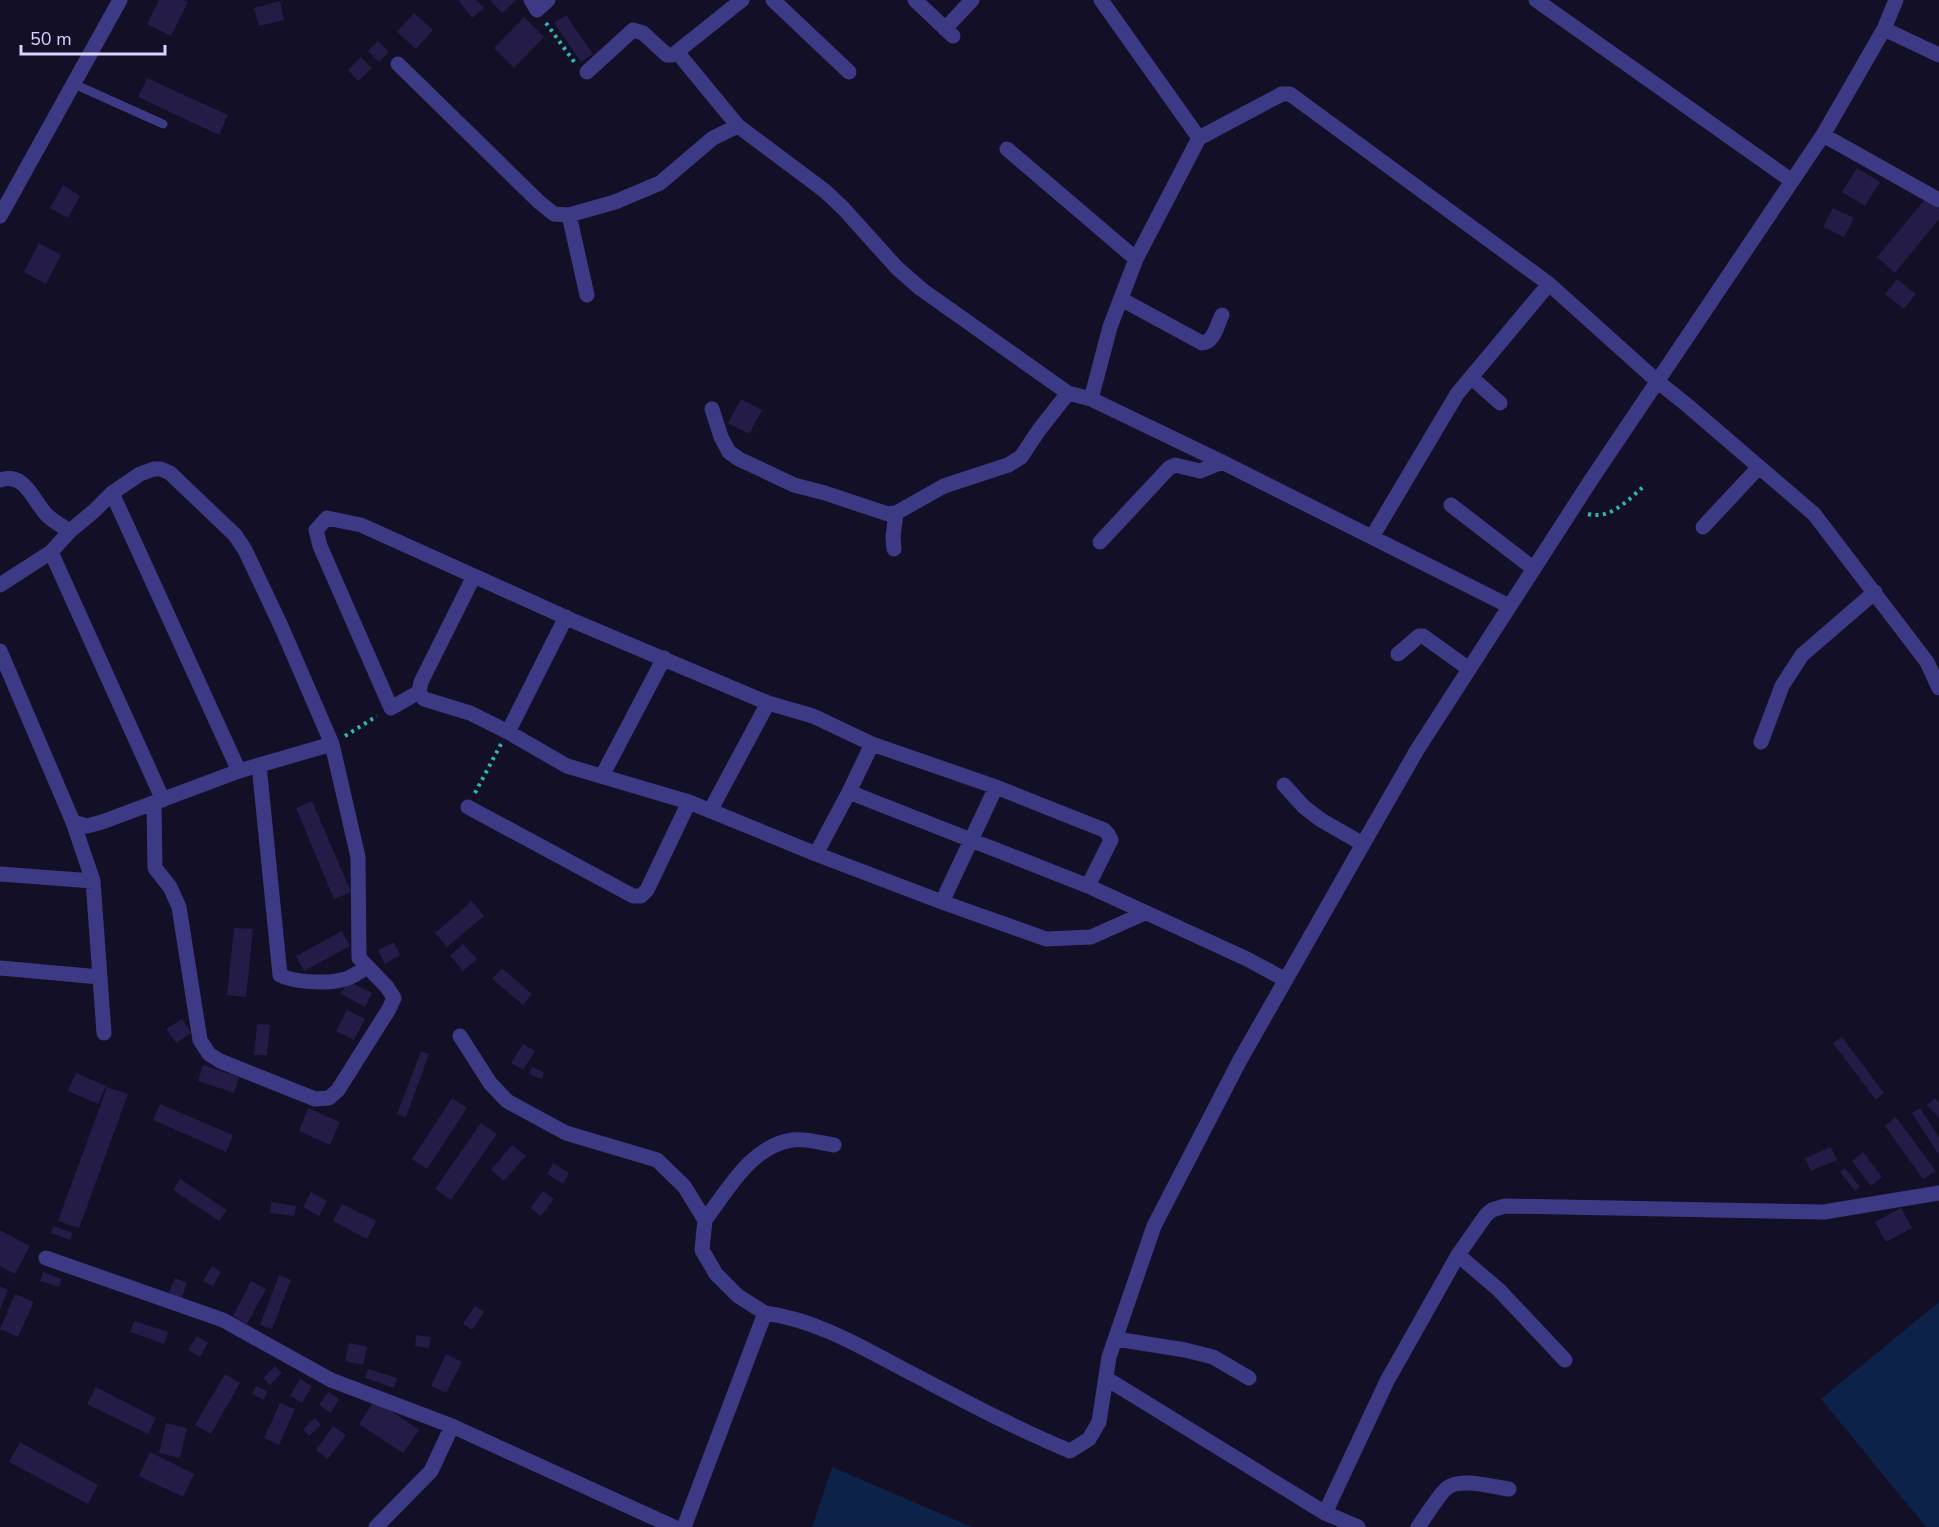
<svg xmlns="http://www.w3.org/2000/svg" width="1939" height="1527" font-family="'Nunito Sans',sans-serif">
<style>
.water{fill:#0c2248}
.building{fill:#241b47}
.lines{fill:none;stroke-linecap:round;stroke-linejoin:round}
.path{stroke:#2fb8b0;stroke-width:4;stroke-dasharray:3 4.5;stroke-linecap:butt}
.service{stroke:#3d3a85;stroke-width:9}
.minor{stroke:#3d3a85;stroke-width:15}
.tertiary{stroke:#3d3a85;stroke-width:15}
</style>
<rect width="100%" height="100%" fill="#130f26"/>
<!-- water -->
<path class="water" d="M1939 1302V1527H1926L1821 1399Z
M832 1467 972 1527H812Z"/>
<!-- building -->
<path class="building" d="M159 0H183L188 2 171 36 147 24Z
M458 0H477L484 8 472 18Z
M490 0H516L502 13Z
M280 1 284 20 259 26 254 8Z
M414 13 433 30 416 49 397 32Z
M566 15 593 54 581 62 554 23Z
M524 17 544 37 514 68 494 48Z
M378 41 389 52 379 62 368 51Z
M361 57 372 68 358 81 348 70Z
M147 78 228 115 219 135 138 97Z
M1857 168 1880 182 1865 206 1842 192Z
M63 185 80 196 68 218 50 208Z
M1926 198 1939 209V219L1895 273 1877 257Z
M1833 208 1854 218 1844 237 1823 227Z
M39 243 61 255 46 284 24 272Z
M1897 279 1916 294 1904 309 1885 294Z
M741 399 762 410 749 434 728 423Z
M312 801 351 892 334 899 296 808Z
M472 901 484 916 447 947 435 933Z
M234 928 253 929 246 997 227 995Z
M342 931 350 946 304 971 296 956Z
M394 942 400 955 385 964 378 950Z
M463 944 477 959 463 971 450 956Z
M502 968 532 994 523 1005 492 979Z
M348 981 372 993 365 1007 341 994Z
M347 1010 365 1019 354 1040 336 1031Z
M182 1019 191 1033 176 1043 166 1029Z
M257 1024 270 1025 267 1055H254Z
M1842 1037 1884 1093 1876 1100 1833 1043Z
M523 1044 535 1051 523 1070 511 1063Z
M421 1051 429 1054 406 1117 397 1114Z
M203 1065 239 1077 234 1093 198 1081Z
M532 1067 544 1072 542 1079 529 1074Z
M76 1073 106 1086 98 1104 68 1091Z
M107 1087 128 1094 79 1228 58 1221Z
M452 1098 467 1108 427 1169 412 1159Z
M1935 1098 1939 1103V1118L1927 1105Z
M160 1104 233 1135 226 1152 153 1120Z
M308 1108 340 1122 330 1145 299 1131Z
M1920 1108 1939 1137V1155L1912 1113Z
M1896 1117 1936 1171 1923 1179 1885 1126Z
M481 1123 497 1134 451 1200 435 1189Z
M512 1145 526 1156 504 1181 491 1170Z
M1831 1147 1837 1160 1811 1171 1805 1158Z
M1863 1152 1882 1177 1871 1186 1852 1161Z
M553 1163 569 1173 563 1184 547 1174Z
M1845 1168 1860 1187 1855 1191 1840 1172Z
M180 1179 227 1210 219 1221 173 1190Z
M543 1191 554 1199 541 1216 530 1208Z
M311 1192 327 1201 319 1216 303 1207Z
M271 1202 296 1206 294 1216 270 1213Z
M342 1204 376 1221 367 1239 333 1221Z
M1901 1208 1912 1228 1886 1242 1875 1222Z
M53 1226 73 1233 70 1240 51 1233Z
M0 1230 30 1246 15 1274 0 1266Z
M212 1266 221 1272 213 1286 203 1281Z
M43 1272 62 1279 59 1287 40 1281Z
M279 1275 291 1280 272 1329 260 1325Z
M175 1278 187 1283 180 1303 167 1297Z
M251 1281 266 1289 247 1324 233 1316Z
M0 1286 8 1290 0 1309Z
M15 1294 34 1302 18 1337 0 1329Z
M475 1306 484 1312 472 1330 463 1324Z
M134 1321 168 1332 164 1344 130 1332Z
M416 1335 431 1337 429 1348 415 1346Z
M197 1336 208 1343 200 1357 188 1350Z
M349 1343 367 1347 363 1365 345 1361Z
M446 1354 462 1362 446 1393 431 1386Z
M275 1366 282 1373 270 1385 263 1378Z
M368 1369 397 1378 394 1388 365 1378Z
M225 1374 240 1383 211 1434 195 1425Z
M300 1379 312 1386 302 1403 290 1396Z
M256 1386 267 1391 264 1400 252 1394Z
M96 1387 156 1418 148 1434 87 1404Z
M328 1392 339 1399 331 1413 319 1405Z
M375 1400 419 1430 403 1453 359 1424Z
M280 1403 295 1409 279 1445 264 1438Z
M315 1418 321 1425 309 1436 303 1429Z
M166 1423 187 1428 180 1458 159 1453Z
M333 1426 346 1435 328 1459 316 1450Z
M20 1442 98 1485 88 1504 9 1462Z
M150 1452 194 1474 183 1497 139 1476Z"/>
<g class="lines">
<!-- path -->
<path class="path" d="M546 23 575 63
M1588 514C1610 520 1628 500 1643 487
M345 736 377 716
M475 793 501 744"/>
<!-- service -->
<path class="service" d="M74 84 163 124"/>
<!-- minor -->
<path class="minor" d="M531 0 537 10 548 0
M773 0 849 72
M915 0 953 36
M1536 0 1792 181
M945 29 972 0
M1884 29 1939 55
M677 52 738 126
M398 64 539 202 554 214 569 215 615 202 660 183 713 138 738 126 825 191 843 208 897 268 921 289 1068 393 1091 399 1222 462 1509 606
M587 72 633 30 643 33 667 55H673L742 0
M1823 135 1939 200
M1199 138 1282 94H1290L1549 284 1657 381 1687 405 1814 514 1927 662 1939 688
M1007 149 1136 259
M569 215 587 295
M1121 299 1202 343C1214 343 1217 325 1222 315
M1471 377 1500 403
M1091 399 1110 327 1136 259 1199 138 1101 0
M712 409 721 437 729 452 739 459 794 485 825 493 888 514 896 513 944 486 1008 465 1021 457 1039 430 1068 393
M0 480C25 472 32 499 46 514 52 521 62 526 70 531L94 511 112 493 140 474 154 469H161L170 473 235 535 245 550 281 626 332 744 358 857 359 958 387 987 394 998 389 1009 338 1090 329 1098 315 1099 220 1061 209 1054 200 1040 179 907 170 887 155 868 154 803
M112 493 239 771
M1451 505 1534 569
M1703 527 1759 467
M1372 537 1457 394 1549 284
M1100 542 1169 468 1175 465 1200 471 1222 462
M894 549 893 537 896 513
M51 552 163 800
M474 576 421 682 419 692 424 699 470 713 508 732 567 766 689 802
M0 585 51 552 70 531
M0 651 73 822 93 881 104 1033
M1398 654 1419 636H1423L1469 669
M419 692 391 708 320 546 316 530 327 518 361 525 576 622 768 703 710 811
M768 703 813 716 872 744
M508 732 566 617
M1761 742 1782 686 1802 655 1875 592
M259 765 280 975C293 982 325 984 341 980 350 979 359 972 367 967
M602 776 664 658
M1284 785 1304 807 1321 820 1363 844
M849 792 1088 886 1247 959 1286 980
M468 807 633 896H641L647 890 689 802 816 854
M73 822 87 826 102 822 239 771 332 744
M0 874 93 881
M1088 886 1111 840 1108 834 1104 830 996 787 872 744 849 792 816 854 942 902 1046 939 1091 937 1145 913
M942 902 996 787
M0 968 100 977
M460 1036 490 1083 507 1101 566 1133 657 1160 684 1186 705 1220 702 1250 716 1274 738 1296 765 1313
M705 1220C728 1190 751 1146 792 1140 805 1138 821 1143 834 1145
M1458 1255 1499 1290 1565 1360
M46 1258 223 1320 331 1380 452 1426 674 1527
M1116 1339 1185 1350 1213 1357 1249 1378
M1107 1379 1325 1513 1358 1527
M1325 1513 1387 1381 1458 1255 1486 1215 1492 1210 1505 1206 1824 1212 1939 1193
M376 1527 431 1471 452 1426
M684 1527 765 1313C816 1320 860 1346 905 1370 959 1398 1012 1427 1070 1451L1089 1439 1099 1422 1109 1357 1154 1226 1240 1060 1363 844 1417 750 1591 480 1823 135 1884 29 1896 0
M1418 1527C1424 1519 1440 1493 1447 1488 1460 1477 1493 1487 1509 1489"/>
<!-- tertiary -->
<path class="tertiary" d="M0 216 120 0"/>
</g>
<!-- scale -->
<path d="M21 45v9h144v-9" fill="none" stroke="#d9d4ff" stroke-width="3"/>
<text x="30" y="45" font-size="18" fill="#d9d4ff" stroke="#130f26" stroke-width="4.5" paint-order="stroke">50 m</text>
</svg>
